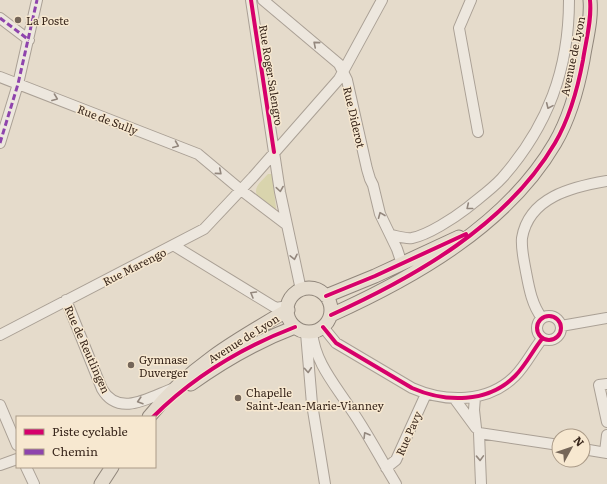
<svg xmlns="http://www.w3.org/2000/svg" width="607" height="484" font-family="Literata,serif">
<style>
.green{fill:#d9d4ad}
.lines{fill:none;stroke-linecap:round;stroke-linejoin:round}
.minor-casing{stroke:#aaa095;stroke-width:12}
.major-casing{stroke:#90867b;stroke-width:15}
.minor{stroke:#ede7de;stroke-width:10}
.major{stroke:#e5dcce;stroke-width:13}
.quiet{stroke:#8e44ad;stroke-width:3;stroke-dasharray:6 3;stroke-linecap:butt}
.cycleway-casing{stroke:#f7e8d0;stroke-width:6}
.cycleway{stroke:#d6006c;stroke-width:4}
.oneway{stroke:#93877d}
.poi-dot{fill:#756659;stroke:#f7e8d0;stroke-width:1.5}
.labels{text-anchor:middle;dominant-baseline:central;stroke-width:3;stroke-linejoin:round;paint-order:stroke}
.poi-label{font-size:11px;fill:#39271c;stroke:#f7e8d0;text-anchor:start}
.street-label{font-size:11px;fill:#39271c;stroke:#f7e8d0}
</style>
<rect width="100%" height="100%" fill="#e5dbcb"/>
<!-- green -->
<path class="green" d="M268 174H272L276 208 275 210 257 196C253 186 262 181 268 174Z"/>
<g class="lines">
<defs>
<path id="minor" d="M251 0 280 192 301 290
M263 0 339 64 347 80 367 169 370 179 373 185 380 214 397 249 402 264
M471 0 459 28 478 132
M0 18 29 40
M0 77 198 154 241 190 287 225
M0 143 18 84 37 0
M391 235C397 236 405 239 412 238 428 235 454 218 467 208 479 198 492 189 502 178 548 126 569 69 569 0
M173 245 276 308 288 306
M66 300 102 389C119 418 150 397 174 388
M537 328a12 12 0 1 1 24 0a12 12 0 1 1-24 0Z
M542 318C532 305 529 288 526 272 524 261 521 249 522 238 529 197 572 187 607 181
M561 326 607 318
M323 327 336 343 412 388C446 403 488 403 515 376 526 365 533 350 542 339
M312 332C315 361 332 381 348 405 366 430 380 458 396 484
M306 333 312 404 325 484
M0 335 204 229 253 177 339 79 382 0
M607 384 599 385 607 422
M454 398 476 428 474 410 475 397
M0 405 17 445
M479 433 559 445
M479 433 481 484
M583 449 607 453
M605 452 607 435
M0 465 17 459
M26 467 34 484
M386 468 396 460 426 394"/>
<path id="major" d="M287 310a22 22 0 1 1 44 0a22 22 0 1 1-44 0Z
M326 296 375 276 459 237
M331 315C415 277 507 225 555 143 569 119 578 87 583 60 586 40 592 20 590 0
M191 384C223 361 258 341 295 327
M149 417C188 368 234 341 288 310
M101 484 112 467"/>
</defs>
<!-- minor casing -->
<use href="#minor" class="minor-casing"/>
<!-- major casing -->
<use href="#major" class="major-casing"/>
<!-- minor -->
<use href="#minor" class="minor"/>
<!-- major -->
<use href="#major" class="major"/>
<!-- quiet -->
<path class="quiet" d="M0 18 29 40
M0 143 18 84 37 0"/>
<defs>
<path id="cycleway" d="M251 0 274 152
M326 296 375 276 466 234
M331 315C415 277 507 225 555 143 569 119 578 87 583 60 586 40 592 20 590 0
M537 328a12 12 0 1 1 24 0a12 12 0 1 1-24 0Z
M323 327 336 343 412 388C446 403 488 403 515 376 526 365 533 350 542 339
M153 417C193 377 243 347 295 327"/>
</defs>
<!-- cycleway casing -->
<use href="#cycleway" class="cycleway-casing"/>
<!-- cycleway -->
<use href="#cycleway" class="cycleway"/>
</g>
<!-- one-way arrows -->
<defs><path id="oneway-chevron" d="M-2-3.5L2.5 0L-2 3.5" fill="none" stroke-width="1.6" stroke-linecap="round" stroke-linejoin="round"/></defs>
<g class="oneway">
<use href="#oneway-chevron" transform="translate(316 44) rotate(-140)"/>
<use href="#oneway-chevron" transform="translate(55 98) rotate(21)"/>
<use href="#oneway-chevron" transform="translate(549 106) rotate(114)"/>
<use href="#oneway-chevron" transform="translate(176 145) rotate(22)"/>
<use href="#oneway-chevron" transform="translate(219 172) rotate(40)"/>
<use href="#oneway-chevron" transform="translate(280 189) rotate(81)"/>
<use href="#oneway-chevron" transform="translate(469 207) rotate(141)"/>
<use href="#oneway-chevron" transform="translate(381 215) rotate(-112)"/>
<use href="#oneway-chevron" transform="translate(294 257) rotate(78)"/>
<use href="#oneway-chevron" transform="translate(253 294) rotate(-150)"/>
<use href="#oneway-chevron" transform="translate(308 370) rotate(86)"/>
<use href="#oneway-chevron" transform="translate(140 401) rotate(163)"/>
<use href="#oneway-chevron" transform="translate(366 435) rotate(-121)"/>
<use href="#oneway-chevron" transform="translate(480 458) rotate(88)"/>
</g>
<!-- markers -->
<g class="poi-dot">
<circle cx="18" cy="20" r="4"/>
<circle cx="131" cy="365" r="4"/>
<circle cx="238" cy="398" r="4"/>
</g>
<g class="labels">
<!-- poi labels -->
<g class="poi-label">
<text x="26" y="20">La Poste</text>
<text x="139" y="359">Gymnase<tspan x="139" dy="13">Duverger</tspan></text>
<text x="246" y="392">Chapelle<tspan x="246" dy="13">Saint-Jean-Marie-Vianney</tspan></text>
</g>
<!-- street labels -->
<g class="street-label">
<text transform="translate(572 56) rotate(-78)">Avenue de Lyon</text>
<text transform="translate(272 75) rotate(81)">Rue Roger Salengro</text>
<text transform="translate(355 117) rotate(77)">Rue Diderot</text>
<text transform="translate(108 119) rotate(21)">Rue de Sully</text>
<text transform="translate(134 266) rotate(-27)">Rue Marengo</text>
<text transform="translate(243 338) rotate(-32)">Avenue de Lyon</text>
<text transform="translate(88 349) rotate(66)">Rue de Reutlingen</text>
<text transform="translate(408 433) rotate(-66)">Rue Pavy</text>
</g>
</g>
<!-- legend -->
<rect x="16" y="416" width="140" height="52" fill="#f7e8d0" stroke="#ab9b88"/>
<rect x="24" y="429" width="20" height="6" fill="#d6006c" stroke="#ab9b88"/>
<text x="52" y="436" font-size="12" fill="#39271c">Piste cyclable</text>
<rect x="24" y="449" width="20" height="6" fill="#8e44ad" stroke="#ab9b88"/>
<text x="52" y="456" font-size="12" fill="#39271c">Chemin</text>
<!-- north arrow -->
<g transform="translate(571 448) rotate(50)"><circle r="19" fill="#f7e8d0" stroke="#ab9b88"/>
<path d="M0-3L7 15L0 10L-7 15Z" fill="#756659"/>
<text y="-6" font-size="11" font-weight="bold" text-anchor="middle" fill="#39271c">N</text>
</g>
</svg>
